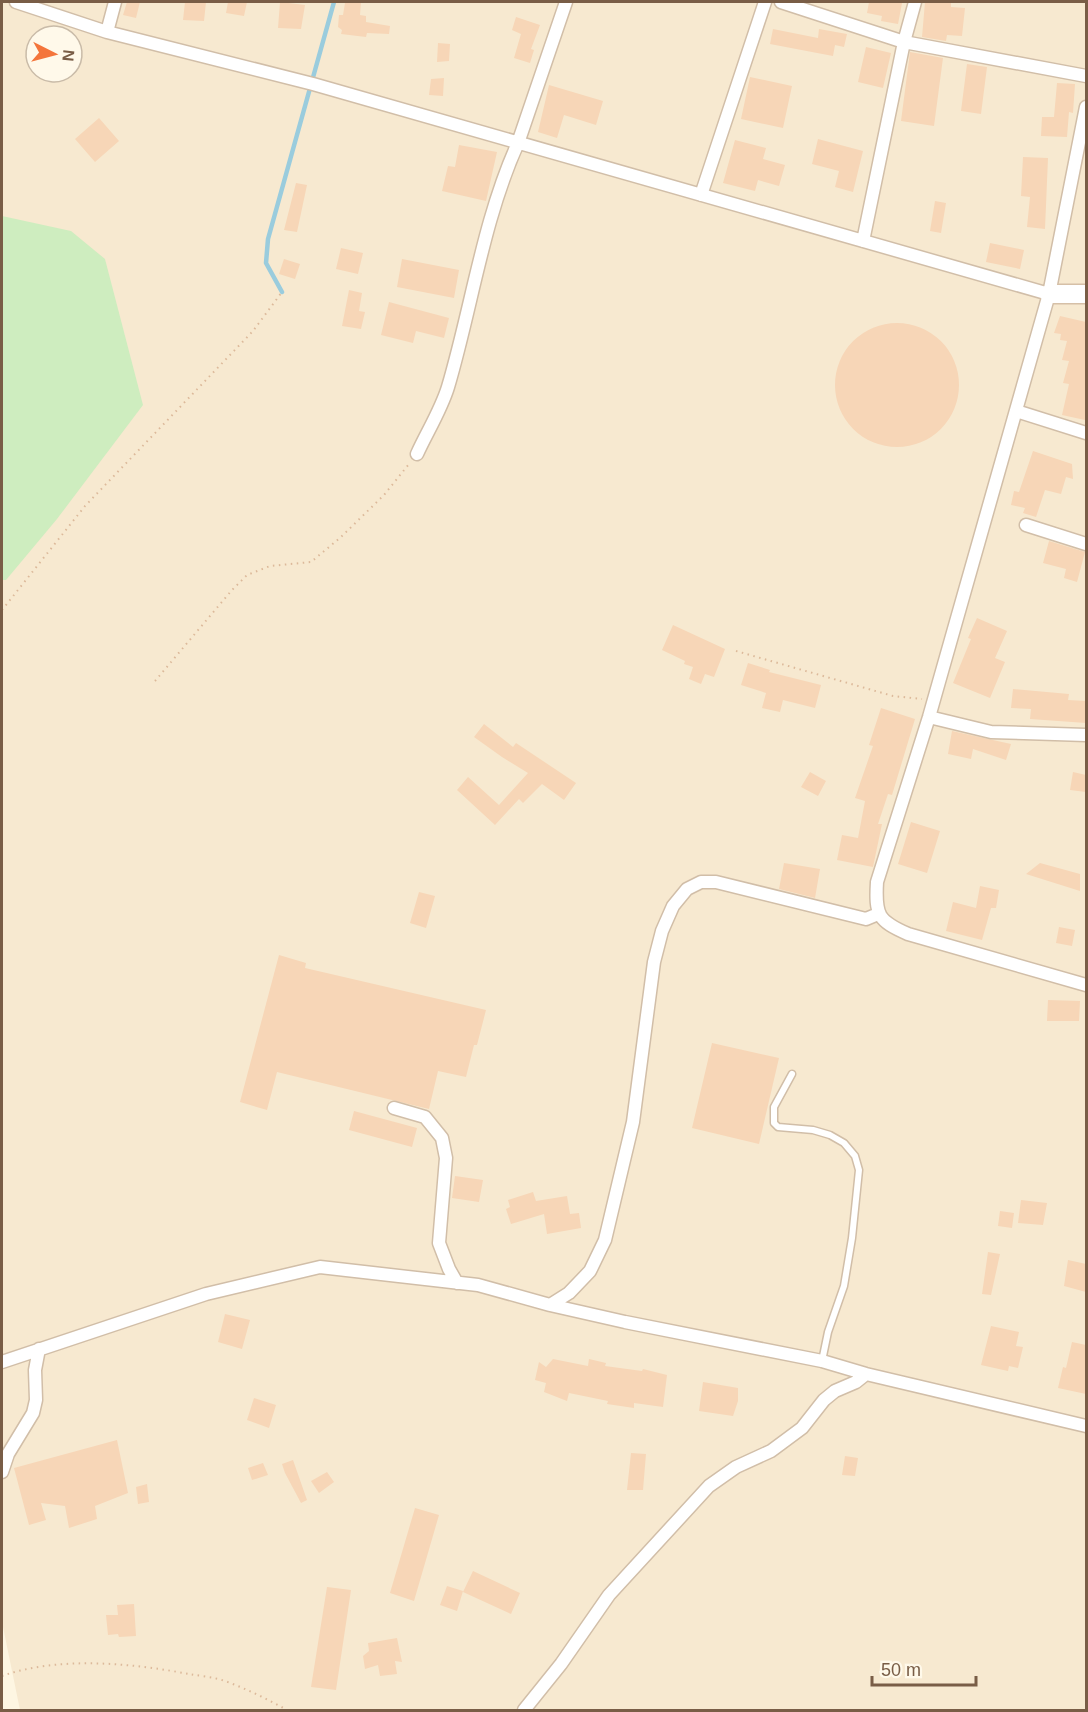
<svg xmlns="http://www.w3.org/2000/svg" width="1088" height="1712" font-family="Helvetica,sans-serif">
<style>
.residential{fill:#f7e9d0;fill-rule:evenodd}
.green{fill:#ceedbf}
.lines{fill:none;stroke-linecap:round;stroke-linejoin:round}
.stream{stroke:#9accdd;stroke-width:4.5}
.building{fill:#f7d6b7}
.lane-casing{stroke:#d1bea8;stroke-width:9}
.street-casing{stroke:#d1bea8;stroke-width:15}
.secondary-casing{stroke:#d6c0a7;stroke-width:21}
.path{stroke:#dcb99a;stroke-width:2;stroke-dasharray:1.5 4.5;stroke-linecap:butt}
.lane{stroke:#fff;stroke-width:6}
.street{stroke:#fff;stroke-width:12}
.secondary{stroke:#fff;stroke-width:18}
</style>
<rect width="100%" height="100%" fill="#fef6e2"/>
<!-- residential -->
<path class="residential" d="M2 2H1086V1710H20L2 1622ZM36 36H72V72H36Z"/>
<!-- green -->
<path class="green" d="M2 216 71 231 105 259 143 405 57 519 6 580H2Z"/>
<g class="lines">
<!-- stream -->
<path class="stream" d="M282 292 266 263 268 239 334 2"/>
</g>
<!-- building -->
<path class="building" d="M127 2H140L136 18 123 15Z
M185 2H206L204 21 183 20Z
M228 2H247L244 16 226 13Z
M280 2 305 5 301 29 278 28Z
M350 2H361L360 15 366 16V22L390 26 389 34 367 33 366 37 341 34 342 30 338 27 339 15H343L345 3H350Z
M869 2 902 3 898 24 881 21 882 16 867 13Z
M925 2H951V7L965 8 962 36 947 35 946 41 922 37Z
M516 17 540 25 531 49 534 50 530 63 514 58 521 34 512 30Z
M773 29 818 38 819 29 847 34 844 47 835 45 833 56 770 44Z
M438 43 450 44 449 61 437 62Z
M866 47 891 53 883 88 858 82Z
M910 52 943 58 934 126 901 121Z
M967 64 987 67 981 114 961 111Z
M750 77 792 86 783 128 741 119Z
M444 78 443 96 429 95 431 79Z
M1057 83 1075 84 1073 113 1069 112 1067 137 1041 136 1042 117H1054Z
M549 85 603 101 596 125 564 115 557 138 538 132Z
M99 118 119 141 95 162 75 139Z
M818 139 863 151 853 192 835 187 839 171 812 164Z
M735 140 766 148 763 159 785 165 779 186 758 180 755 191 723 183Z
M459 145 497 152 486 201 442 191 448 166 455 167Z
M1023 157 1048 158 1045 229 1027 227 1030 197 1021 196Z
M296 183 307 185 297 232 284 230Z
M935 201 946 203 941 233 930 231Z
M990 243 1024 250 1020 269 986 262Z
M341 248 363 253 358 274 336 269Z
M284 259 300 264 295 279 279 274Z
M402 259 459 270 454 298 397 287Z
M349 290 362 293 359 311 365 312 361 329 342 326Z
M389 302 449 318 444 338 416 331 413 343 381 335Z
M1060 316 1086 322V411L1085 420 1062 415 1069 384 1063 383 1069 361 1062 360 1067 341 1060 340 1061 334 1054 333Z
M835 385a62 62 0 1 1 124 0a62 62 0 1 1-124 0Z
M1033 451 1072 464 1073 479 1066 477 1061 494 1045 490 1036 517 1023 513 1025 508 1011 505 1014 491 1019 492Z
M1049 541 1085 552 1077 582 1064 578 1066 569 1043 563Z
M977 618 1007 631 995 658 1005 662 990 698 953 683 971 639 968 638Z
M673 625 725 649 714 677 705 674 701 684 689 679 693 667 684 664 685 661 662 650Z
M748 663 770 670 769 672 821 685 815 708 783 700 780 712 762 708 766 693 741 685Z
M1013 689 1069 694 1068 700 1086 701V723L1030 719 1031 709 1011 708Z
M881 708 915 719 892 795 888 794 878 824H882L873 867 837 860 842 835 858 838 865 801 855 798 873 746 869 745Z
M484 724 513 747 516 743 576 783 564 800 542 784 523 803 519 799 495 825 457 790 468 777 499 805 528 773 502 757 474 737Z
M952 731 1011 744 1006 760 973 749 971 759 948 754Z
M810 772 826 781 818 796 801 787Z
M1073 772 1086 775V792L1070 790Z
M911 822 940 831 927 873 898 864Z
M784 863 820 869 815 898 779 889Z
M1040 863 1080 874V891L1026 874Z
M980 886 999 890 996 908H991L982 940 946 931 953 902 976 908Z
M419 892 435 896 426 928 410 923Z
M1059 927 1075 930 1072 946 1056 943Z
M279 955 306 963 305 968 486 1010 477 1045H474L466 1077 438 1071 429 1109 277 1072 267 1110 240 1102Z
M1048 1000 1080 1001 1079 1021H1047Z
M712 1043 779 1058 759 1144 692 1128Z
M354 1111 417 1128 412 1147 349 1130Z
M455 1176 483 1180 479 1202 452 1198Z
M533 1192 536 1201 567 1196 570 1214 579 1213 581 1228 547 1234 544 1214 511 1224 506 1209 510 1207 508 1200Z
M1021 1200 1047 1203 1043 1225 1018 1223Z
M1000 1211 1014 1213 1012 1228 998 1226Z
M988 1252 1000 1254 991 1295 982 1294Z
M1068 1260 1086 1264V1292L1064 1286Z
M225 1314 250 1320 242 1349 218 1342Z
M991 1326 1019 1332 1016 1346 1023 1347 1018 1368 1009 1366 1008 1371 981 1365Z
M1072 1342 1086 1345V1394L1058 1388 1063 1367 1066 1368Z
M553 1359 588 1366 589 1359 606 1363 605 1366 642 1371 643 1369 667 1375 663 1407 634 1403V1408L607 1404 608 1401 569 1393 567 1401 544 1392 546 1383 535 1380 539 1362 546 1367Z
M703 1382 738 1388V1401L733 1416 699 1411Z
M254 1398 276 1405 269 1428 247 1420Z
M117 1440 128 1493 95 1506 97 1519 69 1528 65 1506 41 1503 46 1520 29 1525 14 1468Z
M631 1453 646 1454 643 1490H627Z
M845 1456 858 1458 855 1476 842 1475Z
M293 1460 307 1500 301 1503 285 1473 282 1464Z
M263 1463 268 1475 252 1480 248 1468Z
M327 1472 334 1482 319 1493 311 1481Z
M147 1484 149 1502 138 1504 136 1487Z
M415 1508 439 1515 414 1601 390 1593Z
M473 1571 520 1593 511 1614 463 1592Z
M447 1586 463 1591 457 1611 440 1605Z
M327 1587 351 1590 336 1690 311 1687Z
M134 1604 136 1636 119 1637 118 1634 108 1635 106 1615H118L117 1605Z
M397 1638 402 1662 395 1661 397 1674 380 1676 378 1665 365 1669 363 1656 369 1651 368 1643Z"/>
<g class="lines">
<defs>
<path id="lane" d="M792 1074 774 1107V1123L778 1127 813 1130 830 1135 844 1143 855 1156 859 1170 852 1238 844 1286 828 1332 822 1361"/>
<path id="street" d="M16 2 107 32 313 84 1049 294
M781 2 904 42 1086 76
M107 32 115 2
M1086 107 1049 294 929 717 877 882C875 915 878 921 908 934L1086 985
M701 195 765 2
M863 241 904 42 915 2
M1016 411 1086 433
M417 454C427 432 441 410 448 387 472 306 483 220 518 143L566 2
M1026 525 1086 544
M929 717 991 732 1086 735
M394 1108 425 1117 442 1138 446 1158 439 1243 449 1269 457 1283
M550 1305 569 1293 590 1271 605 1240 633 1122 654 962 662 931 673 906 687 889 701 882H716L866 919 878 914
M2 1362 206 1294 320 1267 478 1285 550 1305 625 1322 822 1361 866 1374 1086 1426
M2 1472 8 1454 33 1413 36 1400 35 1370 39 1349
M524 1710 561 1664 609 1595 709 1486 736 1467 771 1451 802 1428 824 1400 835 1391 856 1382 866 1374"/>
<path id="secondary" d="M1049 294H1086"/>
</defs>
<!-- lane casing -->
<use href="#lane" class="lane-casing"/>
<!-- street casing -->
<use href="#street" class="street-casing"/>
<!-- secondary casing -->
<use href="#secondary" class="secondary-casing"/>
<!-- path -->
<path class="path" d="M2 610 85 506 253 331 282 292
M736 651 893 696 922 699
M155 681 232 590 247 575 270 566 311 562 341 537 384 495 409 464
M2 1676C58 1656 131 1663 189 1674 200 1676 214 1677 225 1681 247 1689 267 1699 287 1710"/>
<!-- lane -->
<use href="#lane" class="lane"/>
<!-- street -->
<use href="#street" class="street"/>
<!-- secondary -->
<use href="#secondary" class="secondary"/>
</g>
<!-- border -->
<rect width="1088" height="1712" fill="none" stroke="#795d46" stroke-width="6"/>
<!-- north arrow -->
<g transform="translate(54 54) rotate(96)"><circle r="28" fill="#fff9ea" stroke="#c9bba8" stroke-width="1.5"/>
<path d="M0-4.5L10 22L0 15L-10 22Z" fill="#f4753b"/>
<text y="-9" font-size="16" font-weight="bold" text-anchor="middle" fill="#795d46">N</text>
</g>
<!-- scale -->
<path d="M872 1676v9h104v-9" fill="none" stroke="#795d46" stroke-width="3"/>
<text x="881" y="1676" font-size="18" fill="#795d46" stroke="#fff9ea" stroke-width="4.5" paint-order="stroke">50 m</text>
</svg>
